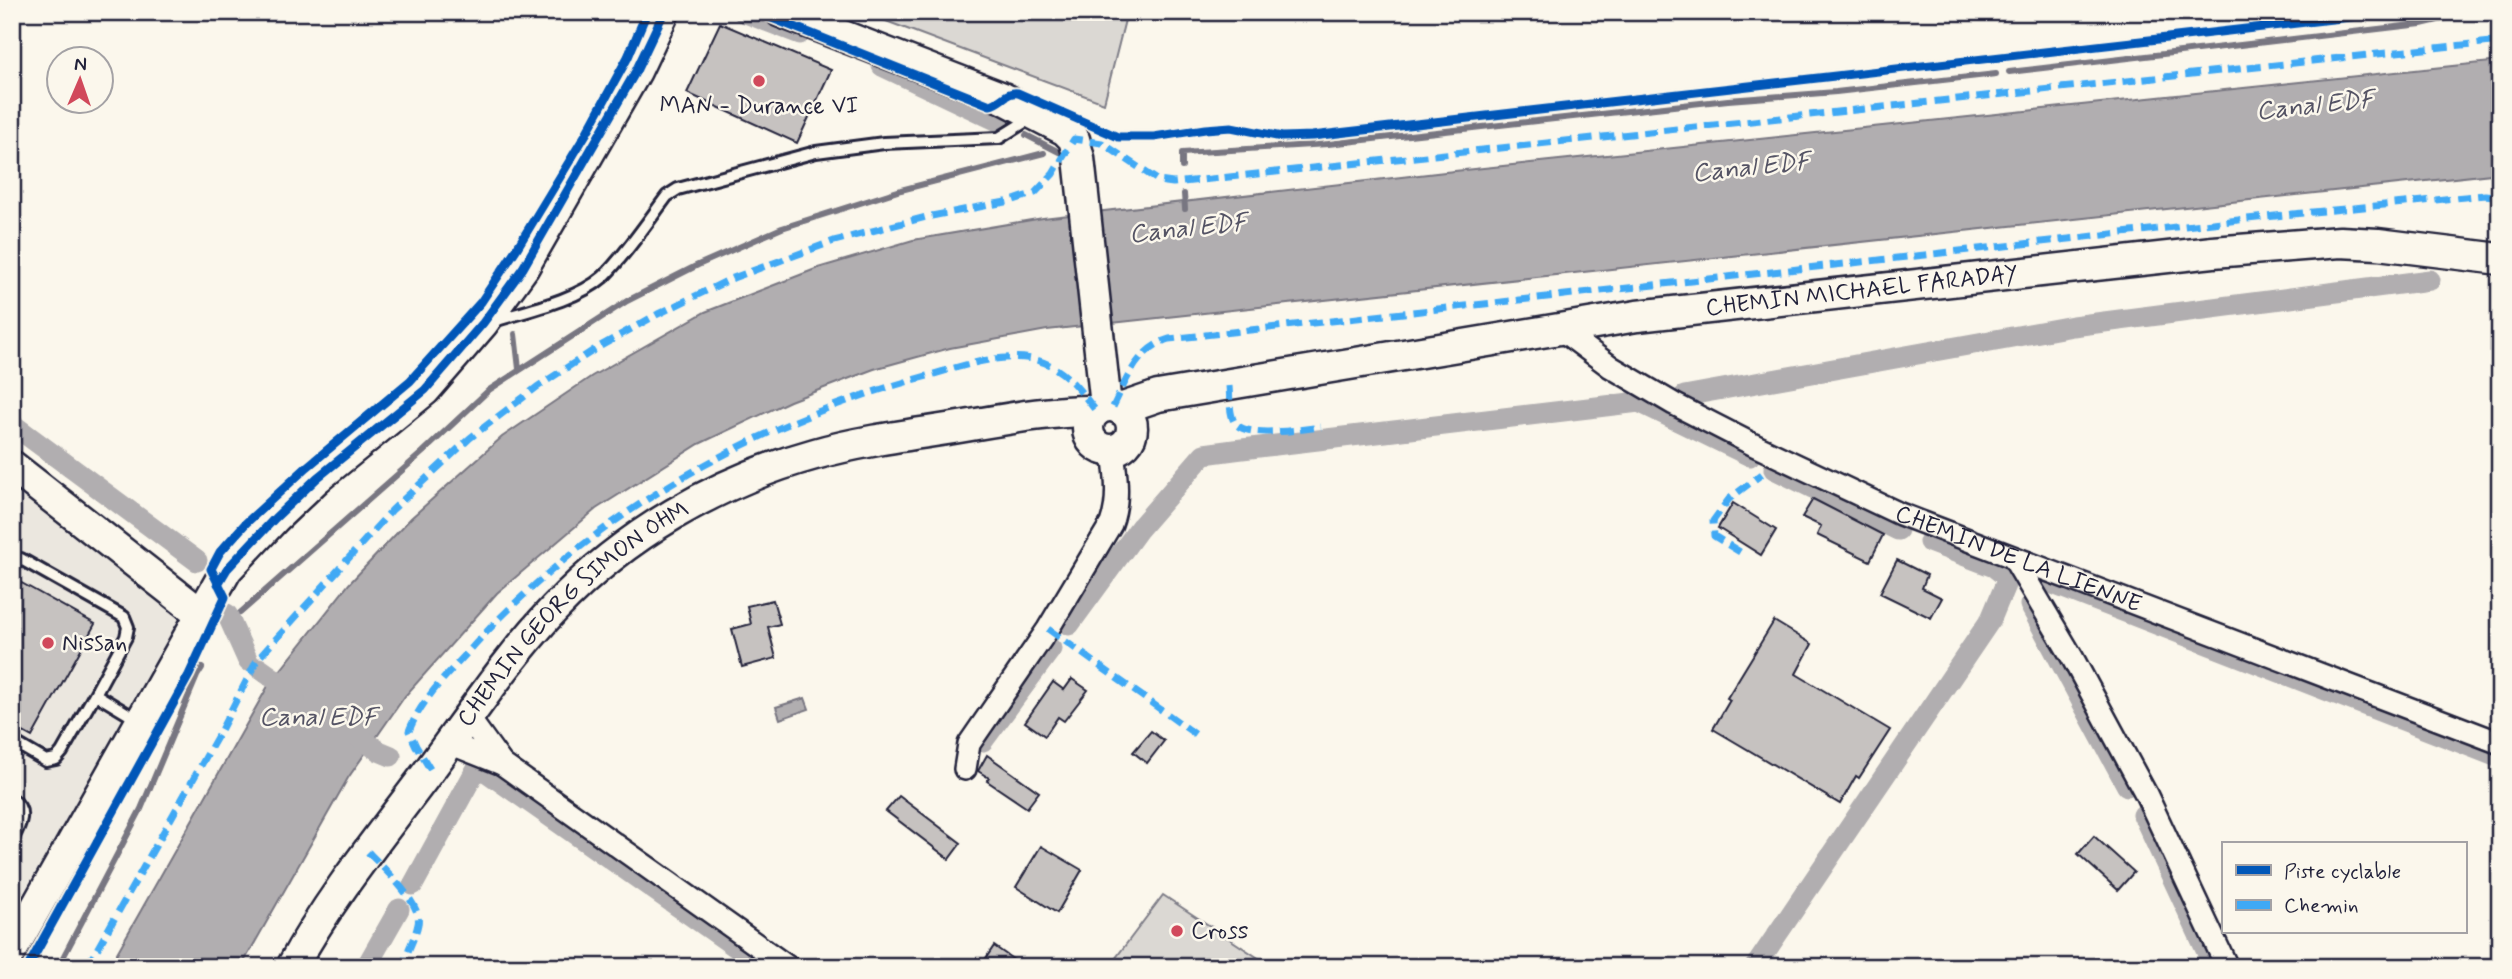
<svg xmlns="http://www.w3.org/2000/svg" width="2512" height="979" font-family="Mynerve,sans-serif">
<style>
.built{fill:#ebe7df}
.green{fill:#dbd8d3;stroke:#7e7d87;stroke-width:2}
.water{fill:#b1aeb0;stroke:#787681;stroke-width:2}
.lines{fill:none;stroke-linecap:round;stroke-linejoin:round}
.stream{stroke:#787681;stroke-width:6}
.canal{stroke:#b1aeb0;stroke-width:21}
.building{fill:#c6c2c0;stroke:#22223b;stroke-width:2}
.lane-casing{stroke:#22223b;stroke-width:16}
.street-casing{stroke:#22223b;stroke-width:26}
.secondary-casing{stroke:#22223b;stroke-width:35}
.lane{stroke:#fbf7ec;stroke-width:10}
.street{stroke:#fbf7ec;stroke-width:21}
.secondary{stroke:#fbf7ec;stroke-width:30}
.quiet{stroke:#3fa9f5;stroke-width:7;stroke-dasharray:14 7;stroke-linecap:butt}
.cycleway-casing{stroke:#fbf7ec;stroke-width:13}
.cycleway{stroke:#0057b8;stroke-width:9}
.poi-dot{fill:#d1495b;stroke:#fbf7ec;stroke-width:2.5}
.labels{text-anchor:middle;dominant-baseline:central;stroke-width:5;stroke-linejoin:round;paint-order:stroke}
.poi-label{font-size:24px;fill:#22223b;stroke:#fbf7ec;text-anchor:start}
.street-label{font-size:24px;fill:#22223b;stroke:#fbf7ec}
.water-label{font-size:26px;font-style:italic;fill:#545364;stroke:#fbf7ec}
</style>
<rect width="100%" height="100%" fill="#fbf7ec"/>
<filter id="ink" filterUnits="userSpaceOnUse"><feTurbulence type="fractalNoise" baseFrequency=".0143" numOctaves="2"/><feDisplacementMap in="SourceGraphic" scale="14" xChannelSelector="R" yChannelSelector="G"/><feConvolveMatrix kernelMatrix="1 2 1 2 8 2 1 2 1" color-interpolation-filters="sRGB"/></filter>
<g filter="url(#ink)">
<!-- built -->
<path class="built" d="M12 485 186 616 12 912Z"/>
<!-- green -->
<path class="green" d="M862 12H1127L1104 103Z
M1163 895 1272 967H1109Z"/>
<!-- water -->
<path class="water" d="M2500 61V173L1047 330 950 348 874 369 790 401 699 444 596 509 497 593 405 696 348 778 241 967H109L268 686 349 584 411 518 502 437 592 376 705 312 818 268 913 240 1043 218 1445 172Z
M805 698 809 709 780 719 776 707Z"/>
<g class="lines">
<!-- stream -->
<path class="stream" d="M2009 72 2421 24 2472 12
M1026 135 1059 152
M1182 167V153L1328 144 1728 100 1836 92 1996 74
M1184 194 1185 209
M515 334 519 369
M240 613 423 452 489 390 627 301 698 265 782 228 901 190 1044 153
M58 967 141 809 197 676 202 668"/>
<!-- canal -->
<path class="canal" d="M743 12 800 34
M882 66 1000 122
M1684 396 2073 326 2430 280
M12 424 197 561
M1774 469 1898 530
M1138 530 1204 454 1234 450 1639 402 1750 456
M2035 577 2500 758
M2030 605 2127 786
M227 614 248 661
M1069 625 1141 526
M259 668 297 695
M347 729 379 751 391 756
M983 741 1051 649
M2143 815 2214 967
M413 885 478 766 764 967
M366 967 399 909
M1755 967 1991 619 2008 578 1994 567 1929 542"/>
</g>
<!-- building -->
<path class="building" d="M720 23 831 70 797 143 687 93Z
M1813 499 1883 535 1870 561 1817 535 1821 526 1802 517Z
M1733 503 1776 530 1761 555 1718 528Z
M1897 560 1927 575 1922 588 1942 598 1931 618 1880 593Z
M18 581 95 624 32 737 12 726V592Z
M773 600 780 624 768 627 776 658 742 667 732 629 751 624 747 606Z
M1774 621 1812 644 1796 674 1890 730 1859 778 1856 776 1840 804 1713 729 1730 700 1727 698Z
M1072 679 1088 690 1064 721 1058 717 1045 736 1025 722 1053 682 1064 690Z
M1151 731 1164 741 1147 763 1133 752Z
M987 755 1039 792 1027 808 987 781 989 778 978 771Z
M899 796 961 843 949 859 886 811Z
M2094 836 2134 872 2118 890 2078 854Z
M1041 846 1082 870 1057 913 1016 887Z
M994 946 1024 967H980Z"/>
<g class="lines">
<defs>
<path id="lane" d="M493 321C526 311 577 300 603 277 624 257 649 220 667 196L678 189 816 152 884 143 999 138 1031 118
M12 563 15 559H21L124 617 128 627 126 637 95 694
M12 741 46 761 56 759 62 752 95 694 138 720
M12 799C28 811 20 825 12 840"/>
<g id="street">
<path id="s1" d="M1559 328 1611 367 1674 404 1754 445 1900 514 2500 743"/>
<path d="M2014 559 2072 657 2146 794 2227 967"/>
<path d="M468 717 502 764"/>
<path d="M449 743 502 764 788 967"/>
<path d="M965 769 969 744 1048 629 1111 524C1120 500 1116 475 1113 451"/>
</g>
<g id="secondary">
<path d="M781 12 1003 98 1065 130 1074 139 1079 158 1106 406"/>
<circle cx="1110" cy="428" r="22"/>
<path id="s2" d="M1120 409 1158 396 1637 316 2213 252 2340 242 2378 244 2500 259"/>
<path d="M12 466 201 614"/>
<path d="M12 950 227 569 275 518 317 478 425 390 483 323 523 268 636 71 664 12"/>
<path id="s3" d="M292 967C330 897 381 835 428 772 469 717 507 659 554 609 624 535 717 481 815 454 854 443 894 437 934 431 988 423 1042 410 1096 411"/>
</g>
</defs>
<!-- lane casing -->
<use href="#lane" class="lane-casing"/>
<!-- street casing -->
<use href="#street" class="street-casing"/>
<!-- secondary casing -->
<use href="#secondary" class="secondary-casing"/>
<!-- lane -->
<use href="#lane" class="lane"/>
<!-- street -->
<use href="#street" class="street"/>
<!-- secondary -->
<use href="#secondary" class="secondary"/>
<!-- quiet -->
<path class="quiet" d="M1229 386C1230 396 1229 415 1235 423 1247 439 1302 429 1321 427
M1113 407C1127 379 1137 349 1169 339L2293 214 2485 195 2500 197
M1740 552 1714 536 1713 521 1729 499 1762 474
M1048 629 1195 734
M430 769 416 746 409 731C421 700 447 675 469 651 589 516 754 422 927 376 959 367 998 353 1032 359 1062 365 1078 388 1096 411
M368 852C382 867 423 904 418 924 415 939 406 952 403 967
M87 967 221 730 257 660 392 510 470 438 537 387 597 348 658 314 733 278 834 241 926 217 1011 201 1035 193 1053 174 1074 139 1102 143 1159 181 1173 183 2500 41"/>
<defs>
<path id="cycleway" d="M757 12 990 105C1001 103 1006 91 1018 93L1118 137H1154L1205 129 1231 127 1282 137 1312 136 2394 12
M218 584 227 569 275 518 317 478 425 390 483 323 523 268 636 71 664 12
M28 967 189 675 225 597 211 569 220 552 246 523 307 467 410 381 481 302 517 248 586 134 628 57 647 12"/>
</defs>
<!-- cycleway casing -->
<use href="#cycleway" class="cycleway-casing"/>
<!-- cycleway -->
<use href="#cycleway" class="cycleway"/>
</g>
</g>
<!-- markers -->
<g class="poi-dot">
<circle cx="759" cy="81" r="7"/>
<circle cx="48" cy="643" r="7"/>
<circle cx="1177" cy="931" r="7"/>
</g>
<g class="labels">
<!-- poi labels -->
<g class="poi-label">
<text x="759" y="106" text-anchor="middle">MAN - Durance VI</text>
<text x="62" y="643">Nissan</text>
<text x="1191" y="931">Cross</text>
</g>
<!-- street labels -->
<g class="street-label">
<text stroke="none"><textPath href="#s2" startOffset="752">CHEMIN MICHAEL FARADAY</textPath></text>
<text stroke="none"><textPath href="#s1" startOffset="516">CHEMIN DE LA LIENNE</textPath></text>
<text stroke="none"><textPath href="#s3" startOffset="455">CHEMIN GEORG SIMON OHM</textPath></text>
</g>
<!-- water labels -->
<g class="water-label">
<text transform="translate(2315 106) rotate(-6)">Canal EDF</text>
<text transform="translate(1751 168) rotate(-6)">Canal EDF</text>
<text transform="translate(1188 229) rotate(-6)">Canal EDF</text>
<text x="318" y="718">Canal EDF</text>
</g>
</g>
<!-- margin -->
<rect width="2512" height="979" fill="none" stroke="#fbf7ec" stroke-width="42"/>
<rect x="21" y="21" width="2470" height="937" fill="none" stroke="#22223b" stroke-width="2.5" filter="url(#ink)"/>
<!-- legend -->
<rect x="2222" y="842" width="245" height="91" fill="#fbf7ec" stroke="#a4a2a5" stroke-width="2"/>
<rect x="2236" y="865" width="35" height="10" fill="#0057b8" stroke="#a4a2a5" stroke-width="2"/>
<text x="2284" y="878" font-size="21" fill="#22223b">Piste cyclable</text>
<rect x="2236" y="900" width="35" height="10" fill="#3fa9f5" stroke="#a4a2a5" stroke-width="2"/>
<text x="2284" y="912" font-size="21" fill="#22223b">Chemin</text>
<!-- north arrow -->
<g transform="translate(80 80) rotate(2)"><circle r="33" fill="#fbf7ec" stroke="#a4a2a5" stroke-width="2"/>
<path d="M0-5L12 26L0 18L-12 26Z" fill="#d1495b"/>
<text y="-10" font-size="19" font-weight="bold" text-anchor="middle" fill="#22223b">N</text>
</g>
</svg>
